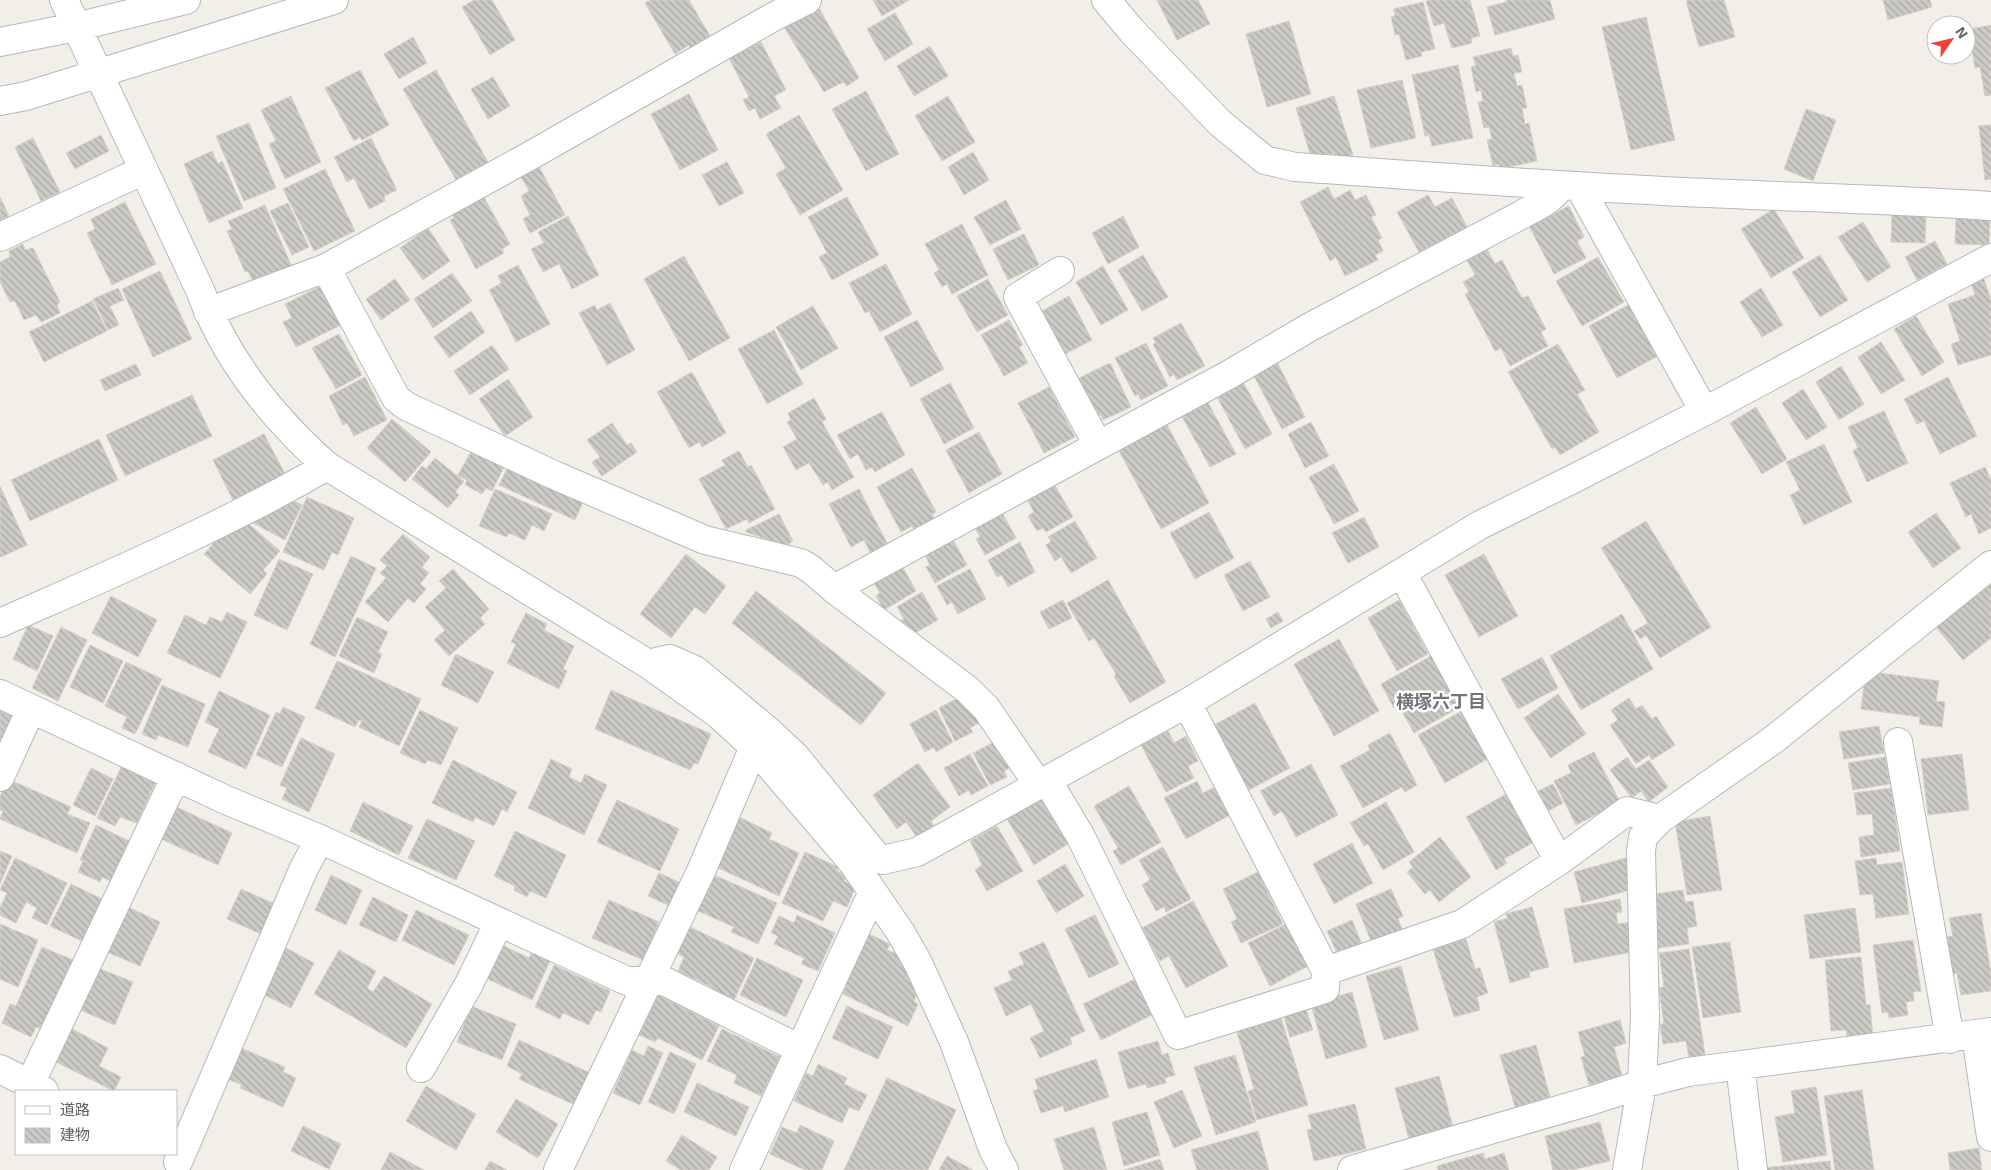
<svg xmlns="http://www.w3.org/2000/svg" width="1991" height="1170" font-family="'Exo 2','Noto Sans JP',sans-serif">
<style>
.building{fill:url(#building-back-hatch);stroke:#d6d1c6}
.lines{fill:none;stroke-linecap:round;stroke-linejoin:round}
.minor-casing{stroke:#b5b8bc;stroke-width:30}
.minor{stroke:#fff;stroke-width:28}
.labels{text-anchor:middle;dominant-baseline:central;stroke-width:5;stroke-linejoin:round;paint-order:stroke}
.neighbourhood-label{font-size:18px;font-weight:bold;fill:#70757a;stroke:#fff}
</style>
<defs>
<pattern id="building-back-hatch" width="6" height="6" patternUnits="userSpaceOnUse" patternTransform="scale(1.25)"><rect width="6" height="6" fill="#cccac5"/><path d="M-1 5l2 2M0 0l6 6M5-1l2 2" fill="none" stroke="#a9a8a4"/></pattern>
</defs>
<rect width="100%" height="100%" fill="#f1efe8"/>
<!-- building -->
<path class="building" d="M474 0H492L515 40 490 55 462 7Z
M651 0H689L710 36 705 39 708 45 694 53 689 45 675 54 645 3Z
M873 0H909L882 16Z
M1157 0H1198L1210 24 1177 40Z
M1430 0H1470L1480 36 1471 38 1472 43 1452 48 1444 23 1434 26 1426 1Z
M1506 0H1550L1555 19 1495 35 1487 7 1506 2Z
M1691 0H1724L1735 37 1699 47 1686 1Z
M1883 0H1930L1932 7 1888 20Z
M1423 2 1435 49 1421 52 1422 56 1406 60 1399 34 1395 35 1391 17 1395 16 1394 9Z
M819 8 859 78 847 86 843 82 824 92 784 27Z
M895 13 913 44 885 61 867 29Z
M1646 17 1675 140 1631 150 1602 27Z
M1289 21 1311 94 1267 107 1246 34Z
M1991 25V95L1985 96 1980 67 1975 68 1969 29Z
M413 37 427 63 399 79 384 54Z
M761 42 786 90 774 96 781 108 760 119 755 108 749 111 743 100 749 97 729 58Z
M930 46 948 76 914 96 897 66Z
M1511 48 1513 56 1518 55 1520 63 1522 72 1514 73 1517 86 1522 85 1527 108H1522L1525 124 1529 123 1537 161 1500 169 1499 164 1493 166 1487 140 1492 139 1489 127 1484 128 1478 102 1483 101 1481 90 1476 92 1471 67 1476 66 1473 57Z
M1458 65 1473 138 1432 146 1429 135 1425 136 1412 75Z
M360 70 389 125 362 140 360 137 354 141 325 88Z
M436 70 488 162 456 180 403 89Z
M493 77 510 106 488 119 471 89Z
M1402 80 1416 138 1371 148 1357 90Z
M866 91 899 154 866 171 832 109Z
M689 94 718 150 680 170 651 114Z
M291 96 321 162 285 179 269 144 276 141 261 110Z
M948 96 975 142 942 161 915 116Z
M1334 96 1353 155 1336 160 1334 153 1312 160 1296 108Z
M1806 109 1836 120 1813 181 1784 169Z
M799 115 843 190 800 215 776 174 786 168 766 134Z
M249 123 276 188 244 201 216 136Z
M1991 125V179L1985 180 1979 126Z
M101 135 109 151 75 169 66 153Z
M33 138 60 192 41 201 15 147Z
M371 138 397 190 384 196 385 201 369 209 354 178 347 182 334 157Z
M212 151 218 164 222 161 243 208 209 223 184 164Z
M973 152 989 180 964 195 948 167Z
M727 162 744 193 719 206 702 175Z
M537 163 565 215 530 233 523 219 530 215 521 196 529 191 519 173Z
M325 169 355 231 314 251 283 189Z
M1328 187 1334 199 1350 190 1355 200 1366 195 1376 215 1371 217 1382 238 1378 240 1383 251 1375 255 1378 260 1345 276 1336 257 1330 261 1300 202Z
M482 194 510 244 502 249 504 253 476 269 450 220 454 218 451 211Z
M1428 195 1435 207 1452 198 1467 227 1419 252 1397 212Z
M0 197 9 216 0 220Z
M847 197 879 255 832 280 819 257 827 253 808 217Z
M1006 200 1021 229 990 245 974 217Z
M125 202 156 264 112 285 87 233 95 229 91 219Z
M288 203 309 247 292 255 270 211Z
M265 205 292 267 254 284 248 271 245 272 227 231 232 229 228 221Z
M1569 206 1584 237 1577 241 1586 258 1554 274 1529 226Z
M1774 209 1804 258 1771 278 1741 229Z
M1892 213 1926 215 1925 243 1891 242Z
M568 216 599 275 572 289 559 264 543 272 531 249 544 243 538 232Z
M1123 216 1139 247 1108 264 1092 233Z
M1956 216 1990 217 1989 245 1955 244Z
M1863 222 1891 267 1867 282 1838 237Z
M962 224 988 275 952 294 947 284 942 287 934 273 939 270 925 244Z
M428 228 450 261 423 280 400 248Z
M1024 234 1039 265 1008 280 993 249Z
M1935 241 1947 264 1917 280 1905 257Z
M23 244 25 250 33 248 60 302 57 305 60 313 41 322 36 315 24 320 15 301 10 302 0 282V262L10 257 9 251Z
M1487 249 1495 264 1502 260 1522 298 1528 296 1546 329 1541 332 1548 346 1510 366 1501 348 1495 351 1465 294 1469 292 1463 282 1475 275 1467 260Z
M1143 255 1168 297 1142 311 1118 270Z
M1820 255 1848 300 1820 317 1792 272Z
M684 256 730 338 689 361 644 279Z
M1598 257 1624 302 1582 326 1556 281Z
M886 264 912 314 880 332 869 311 865 313 849 283Z
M518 265 550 324 516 342 489 290 501 283 498 276Z
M1103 266 1128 310 1101 325 1076 282Z
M160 271 192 339 153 357 122 289Z
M452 273 472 301 433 328 414 299Z
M1983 276 1991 300V355L1958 365 1951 344 1960 341 1948 304 1975 295 1970 280Z
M395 279 410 300 381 320 366 299Z
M988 279 1008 315 977 332 957 296Z
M321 286 341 325 296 347 283 322 292 318 285 304Z
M118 288 124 300 110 306 119 325 108 330 93 299Z
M1761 288 1783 325 1762 337 1740 302Z
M1069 296 1092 340 1065 354 1042 311Z
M92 301 107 331 44 362 29 332Z
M610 303 635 350 607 365 579 313 595 305 597 310Z
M1632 303 1660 355 1617 378 1589 326Z
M813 306 838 348 801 370 776 327Z
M471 311 485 332 449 358 434 337Z
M1916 316 1944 362 1922 376 1894 329Z
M917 320 944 369 911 387 884 337Z
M1009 320 1023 345 1019 347 1028 363 1004 376 981 335Z
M1181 323 1205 366 1177 380 1174 374 1170 377 1153 344 1156 343 1153 338Z
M774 330 803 384 767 404 738 349Z
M339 334 362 375 336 389 312 348Z
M1881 342 1905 380 1881 394 1858 357Z
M1146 343 1168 386 1141 400 1138 394 1135 396 1115 358Z
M1558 344 1585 390 1577 394 1599 432 1560 455 1555 447 1552 449 1508 372Z
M492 345 509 369 470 395 454 371Z
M1277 362 1305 417 1282 429 1253 374Z
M1110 363 1131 407 1103 420 1101 415 1097 417 1079 378Z
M136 364 141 375 105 391 100 380Z
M1841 366 1864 404 1839 420 1816 382Z
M692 372 726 433 702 447 699 442 689 448 657 392Z
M365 377 387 420 354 436 347 423 343 425 329 396Z
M1948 377 1977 436 1940 454 1924 421 1917 424 1904 399Z
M508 379 533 417 505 436 479 399Z
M1242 380 1272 434 1245 449 1216 395Z
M950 383 974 428 944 444 920 399Z
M1049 387 1075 437 1044 453 1018 403Z
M1803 389 1827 427 1806 440 1782 403Z
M192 395 212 436 125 476 106 435Z
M814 398 826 419 822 422 854 477 832 490 828 482 823 485 809 463 796 470 783 447 797 439 787 422 791 420 788 413Z
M1206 399 1236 454 1210 467 1180 413Z
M1756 407 1787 459 1762 474 1730 423Z
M1884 411 1908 463 1867 482 1853 451 1858 448 1848 427Z
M882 412 905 455 875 472 872 467 866 470 858 454 850 459 837 435Z
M392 419 431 452 405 482 367 448Z
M1165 421 1209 503 1161 529 1117 447Z
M1311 422 1329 456 1305 468 1288 434Z
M612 423 627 445 631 443 637 452 602 476 592 462 600 457 587 440Z
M979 432 1002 474 969 493 946 450Z
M264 434 285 474 233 500 213 460Z
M99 439 118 480 30 521 11 480Z
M1824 444 1852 502 1804 525 1790 495 1800 490 1786 462Z
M473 448 505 465 492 491 486 488 482 494 465 485 467 480 458 475Z
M739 451 748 467 751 465 775 509 749 523 747 519 726 529 699 479 725 465 722 460Z
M435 458 464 481 455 492 459 495 448 508 412 479 422 466 426 469Z
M1334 464 1359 511 1334 524 1309 477Z
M508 467 583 502 575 520 499 485Z
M1985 467 1991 480V528L1979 534 1971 514 1966 517 1950 483Z
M912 468 936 512 932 514 937 523 916 534 912 526 901 532 877 487Z
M1052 480 1073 517 1046 532 1043 528 1037 531 1028 516 1034 512 1025 496Z
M0 486 27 545 1 557 0 556Z
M495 489 552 514 544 531 532 525 525 540 509 533 507 537 479 526Z
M859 489 890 549 873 558 864 540 851 547 829 504Z
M307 497 354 518 338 555 332 552 324 570 283 552Z
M287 498 302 505 285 540 253 523 255 515Z
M1000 509 1016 538 985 555 976 539 980 537 972 524Z
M1209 512 1234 558 1195 579 1170 533Z
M1936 513 1961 548 1933 568 1908 532Z
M779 514 793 541 786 546 746 532V530Z
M1364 517 1379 547 1348 563 1332 533Z
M243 519 280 551 263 570 267 574 250 594 204 554 226 529 231 533Z
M1075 521 1097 558 1071 573 1061 557 1055 561 1046 545 1051 541 1048 537Z
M1646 521 1711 627 1660 658 1646 635 1640 639 1634 631 1648 623 1601 548Z
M403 534 430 557 422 567 429 573 420 584 426 589 414 603 408 598 388 622 365 602 386 578 380 573 387 566 380 560Z
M951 536 967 565 935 583 926 567 930 565 923 551Z
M1020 542 1035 572 1008 587 1002 575 997 577 988 560Z
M686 554 726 586 705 614 695 607 671 638 640 614Z
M1484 554 1518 616 1479 637 1445 575Z
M351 556 376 568 335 657 310 644Z
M279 559 313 574 287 630 254 615Z
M1250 561 1270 597 1243 611 1224 575Z
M901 564 916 591 884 610 876 596 880 593 873 581Z
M453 569 489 609 480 618 485 624 449 656 434 640 445 630 425 607 446 588 439 581Z
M970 569 986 599 958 614 952 602 947 605 937 586Z
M1108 580 1166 682 1130 703 1114 676 1116 674 1094 638 1089 641 1067 603Z
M1991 581V638L1963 660 1936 627Z
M756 591 886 693 861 725 732 623Z
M922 592 938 620 908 637 899 622 904 619 897 607Z
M111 596 157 620 138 657 92 633Z
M1063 600 1072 618 1049 629 1040 612Z
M1399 600 1428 654 1397 671 1368 618Z
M227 612 247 622 220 678 167 653 185 615 206 625 210 617 222 622Z
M1278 612 1283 621 1271 628 1266 619Z
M526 613 547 624 544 630 574 646 563 669 567 671 559 689 507 663 516 644 511 642Z
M1622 614 1653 669 1581 710 1550 656Z
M357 617 388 632 378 652 382 654 374 673 339 656Z
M28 625 53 636 37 671 13 659Z
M61 627 87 640 58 701 32 688Z
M1339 639 1379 711 1334 736 1294 664Z
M90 645 123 661 103 703 70 687Z
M456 654 494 672 478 703 441 685Z
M1431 656 1460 707 1414 733 1399 706 1394 708 1381 684Z
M1542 657 1558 688 1518 709 1501 679Z
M337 661 421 699 399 746 359 727 362 721 359 720 355 727 315 708Z
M126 662 162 679 135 734 122 728 127 717 105 706Z
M1866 671 1939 681 1936 701 1945 702 1942 727 1919 724 1920 717 1861 709Z
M162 685 205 704 188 747 158 735 156 740 142 734Z
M611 690 711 734 698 764 694 763 690 770 595 729Z
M219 691 270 715 246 769 208 752 219 729 205 722Z
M1558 694 1586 734 1551 758 1524 718Z
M964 695 979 723 970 728 973 732 955 741 939 708Z
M1629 698 1636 709 1642 705 1652 719 1656 716 1675 745 1652 760 1649 755 1636 764 1610 725 1618 720 1611 710Z
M1255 703 1290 768 1249 790 1214 725Z
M0 705 17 713 0 744Z
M283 707 305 717 282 767 256 755 276 712 280 714Z
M420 710 458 728 441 765 428 760 425 764 400 753Z
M936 710 953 742 936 752 934 747 925 752 910 724Z
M1462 711 1489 758 1445 783 1418 735Z
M1879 726 1884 753 1844 759 1839 732Z
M1168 731 1174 743 1186 736 1198 761 1188 766 1194 778 1166 792 1141 745Z
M1390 733 1417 785 1405 792 1402 787 1363 808 1340 766 1370 750 1368 745Z
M301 738 335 754 309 812 282 799 287 788 280 785Z
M1000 739 1013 766 1004 771 1007 777 990 785 973 753Z
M1594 752 1620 802 1576 825 1554 781 1571 773 1568 765Z
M970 754 988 786 971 795 969 790 959 796 944 768Z
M1962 754 1969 810 1928 815 1921 759Z
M1627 757 1636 769 1649 760 1668 787 1649 802 1641 791 1632 798 1610 770Z
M1885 757 1890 784 1853 790 1848 763Z
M551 759 572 769 569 777 581 783 585 774 607 785 584 835 528 808Z
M453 760 517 792 507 812 502 809 494 826 475 817 473 822 432 803Z
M124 761 156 781 137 823 120 817 115 826 97 818Z
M918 763 950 807 931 821 934 825 917 837 906 822 897 829 873 795Z
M1311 764 1338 815 1296 837 1282 811 1274 816 1260 791Z
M91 768 113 779 95 816 73 805Z
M8 779 71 807 67 814 90 823 77 853 0 819 3 811 0 810V797Z
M1197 781 1203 793 1215 787 1230 815 1186 839 1164 798Z
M1553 784 1563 803 1548 811 1538 791Z
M1129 786 1161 842 1121 865 1113 851 1118 848 1094 806Z
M1891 788 1900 851 1861 857 1859 837 1874 835 1872 814 1857 815 1854 793Z
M1508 793 1536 841 1504 859 1507 863 1496 870 1466 817Z
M1040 798 1068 844 1034 865 1007 819Z
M617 800 679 829 660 871 597 842Z
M363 802 413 826 399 855 350 831Z
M1386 802 1414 852 1383 870 1368 844 1364 846 1350 823Z
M174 806 232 833 218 865 159 838Z
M1710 816 1722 890 1687 895 1675 822Z
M739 817 772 833 769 839 799 853 779 896 716 867Z
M427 819 475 841 456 880 408 858Z
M96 825 131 842 112 882 102 877 100 882 78 872 83 861 80 860Z
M997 826 1023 871 987 891 975 870 982 865 970 841Z
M515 831 566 855 546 898 530 891 527 897 514 890 515 886 494 876Z
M1440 837 1471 877 1439 902 1430 890 1425 894 1407 872 1413 867 1409 862Z
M1352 843 1373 883 1334 904 1313 864Z
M1163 847 1191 899 1166 912 1164 907 1156 911 1142 885 1150 880 1139 860Z
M0 851 12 856 0 884Z
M805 852 838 867 837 871 846 876 844 881 852 885 854 891 847 907 833 901 823 921 782 903Z
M15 858 67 883 47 925 32 918 37 908 26 902 16 923 0 915V908L7 893 0 890Z
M1626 858 1634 889 1582 903 1574 872Z
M1876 858 1877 865 1902 862 1909 914 1876 918 1873 894 1860 895 1855 861Z
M1065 864 1084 896 1056 913 1037 881Z
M1258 872 1283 924 1241 943 1231 922 1237 919 1223 889Z
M659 873 681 883 670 906 648 896Z
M712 874 777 903 758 944 731 932 734 927 696 910Z
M331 875 362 890 346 925 315 910Z
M71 884 104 900 84 942 50 926Z
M241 889 282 907 268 937 227 919Z
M1391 889 1403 916 1398 919 1406 939 1375 951 1356 904Z
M1683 890 1685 902 1693 901 1697 926 1687 928 1689 944 1658 948 1654 919 1658 918 1655 894Z
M373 897 408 915 396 942 359 925Z
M1620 899 1622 912 1616 913 1618 924 1632 922 1637 951 1574 963 1564 909Z
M609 900 659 922 643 960 592 938Z
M1193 901 1228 966 1186 988 1169 956 1160 961 1142 928Z
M128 907 160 922 140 966 107 952Z
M1532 907 1549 967 1529 972 1530 977 1510 983 1494 922 1508 918 1506 914Z
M1855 908 1861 952 1810 959 1804 915Z
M416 910 469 935 454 965 402 940Z
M1981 913 1991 973V991L1961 995 1957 973 1950 974 1937 938 1953 936 1949 918Z
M797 915 835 933 818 971 801 964 804 958 774 944 778 936 771 933 779 916 794 923Z
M1095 915 1119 964 1089 978 1065 929Z
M1352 920 1365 952 1341 962 1327 931Z
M1290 922 1312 964 1270 986 1248 943Z
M0 924 38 940 18 987 0 979Z
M688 926 754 958 733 1002 710 991 712 987 678 971 684 957 676 953Z
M865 932 890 944 887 950 897 954 917 993 914 1002 918 1004 908 1026 843 994 847 985 843 983Z
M1466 939 1475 969 1480 968 1488 993 1477 997 1480 1010 1454 1017 1433 949Z
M1913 940 1921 991 1913 992 1914 1001 1906 1002 1908 1015 1889 1018 1888 1012 1882 1013 1873 945Z
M1044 942 1085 1031 1070 1038 1072 1044 1040 1058 1030 1038 1044 1031 1031 1004 1006 1016 994 988 1012 980 1008 971 1024 964 1019 953Z
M1730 942 1741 1012 1703 1018 1692 947Z
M502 945 529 958 532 952 550 961 532 1000 486 978Z
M42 947 73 960 43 1029 36 1027 31 1037 2 1023 10 1004 16 1006Z
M286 948 314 963 291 1008 263 994Z
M1689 949 1706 1061 1690 1063 1686 1041 1663 1044 1660 1024H1664L1659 988 1664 987 1659 953Z
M339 950 376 971 367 988 373 992 384 976 432 1004 406 1048 314 994Z
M1861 957 1866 1005H1870L1873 1038 1847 1040 1846 1030 1831 1031 1825 960Z
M757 958 803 980 786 1017 740 995Z
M554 965 610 991 601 1012 596 1010 589 1025 563 1013 560 1019 535 1007Z
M1401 966 1419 1030 1384 1040 1366 976Z
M98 968 133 982 115 1025 80 1010Z
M1135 979 1152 1015 1101 1040 1083 1004Z
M1352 992 1367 1047 1326 1059 1311 1004Z
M658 995 719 1026 702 1060 658 1038 655 1042 639 1035Z
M471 1006 516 1024 502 1060 457 1042Z
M847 1006 893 1027 878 1059 832 1038Z
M1305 1006 1313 1030 1290 1037 1283 1013Z
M1280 1015 1308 1105 1257 1120 1248 1091 1254 1089 1236 1029Z
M1620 1020 1626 1043 1614 1047 1622 1076 1589 1085 1581 1057 1585 1056 1578 1032Z
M72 1029 108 1048 99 1066 121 1077 114 1091 56 1062Z
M722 1029 780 1057 761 1096 734 1083 737 1075 707 1061Z
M519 1040 590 1073 575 1105 519 1079 522 1074 507 1066Z
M1158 1041 1162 1055 1168 1053 1175 1075 1165 1078 1166 1083 1147 1088 1146 1084 1128 1089 1118 1052Z
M1536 1045 1550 1097 1515 1107 1500 1055Z
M648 1046 663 1053 640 1105 613 1093 632 1050 644 1056Z
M241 1048 285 1067 283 1072 296 1078 283 1107 240 1088 242 1085 223 1077Z
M670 1052 696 1064 674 1114 648 1102Z
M1235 1055 1256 1122 1216 1135 1194 1067Z
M1096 1059 1109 1097 1065 1112 1063 1106 1041 1113 1033 1091 1038 1089 1035 1079Z
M818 1064 847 1078 844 1084 867 1095 859 1111 849 1107 842 1123 794 1101 806 1073 813 1076Z
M1439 1076 1453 1127 1409 1139 1395 1088Z
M887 1078 956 1110 928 1170H844Z
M697 1083 749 1107 736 1136 684 1112Z
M426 1086 476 1114 456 1150 406 1121Z
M1816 1087 1827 1155 1783 1162 1775 1117 1795 1113 1791 1091Z
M1182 1090 1202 1136 1174 1148 1154 1102Z
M1862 1090 1874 1170H1835L1824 1096Z
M516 1099 558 1124 538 1158 496 1132Z
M1355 1104 1366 1149 1314 1161 1307 1130 1312 1129 1308 1115Z
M1147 1112 1160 1155 1124 1166 1112 1122Z
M1600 1122 1610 1161 1572 1170H1553L1545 1136Z
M800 1125 834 1141 822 1170H805L770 1154 782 1127 797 1133Z
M303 1126 341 1144 329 1169 291 1151Z
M1094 1127 1107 1170H1064L1054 1139Z
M1258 1131 1269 1170H1197L1191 1150Z
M682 1135 717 1157 709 1170H681L666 1161Z
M1979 1148 1982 1170H1950L1948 1153Z
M390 1152 424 1170H381Z
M1483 1153 1485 1159 1504 1153 1509 1170H1438L1437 1166Z
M947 1156 973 1170H939Z
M1160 1159 1164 1170H1124Z
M490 1161 507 1170H485Z
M1830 1161 1831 1170H1764L1763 1168Z"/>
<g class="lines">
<defs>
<path id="minor" d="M64 0 200 290C225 358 273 418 327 466L648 664 717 713 754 747 853 863 901 933 918 963 954 1042 993 1149 1004 1170
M1106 0 1132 31 1220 123 1265 160 1295 167C1425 176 1554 186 1684 192 1787 197 1889 199 1991 206
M0 42 76 27 186 0
M0 101 26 96 334 0
M1579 186 1704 411
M0 237 144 170
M326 268 396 398 406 406 554 475 705 540 801 563 812 570 834 589 968 690 986 708 1038 784
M1060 271 1018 297 1098 445
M208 312 326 268 535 153 773 17 807 0
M1402 573 1559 861
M834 589 1230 374 1310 327 1521 215C1535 207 1553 200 1561 185
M0 623C111 574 222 527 327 466
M648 664 670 659 695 670 766 729 795 756 877 857 883 860 917 852 1187 703 1480 525 1575 478 1711 408 1991 258
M0 694 226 800 320 839 627 981H664L800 1049
M1187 703 1326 971 1462 924 1559 861 1627 811 1660 819
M1898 742 1950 1039
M0 777 31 709
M1047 780 1081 837 1178 1035 1325 989 1326 971
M1976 1035 1991 1137
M1740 1066 1753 1170
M421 1068 469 984 499 922
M0 1069 44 1091
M30 1084 176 776
M178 1162 304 868 320 839
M558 1170 702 869 754 747 764 733
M744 1170 873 892
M1352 1170 1593 1100 1642 1084 1688 1072 1991 1032
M1627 1170 1642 1084 1645 1017 1641 851 1643 837 1660 819 1773 740 1991 565"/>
</defs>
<!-- minor casing -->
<use href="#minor" class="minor-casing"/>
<!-- minor -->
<use href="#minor" class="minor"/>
</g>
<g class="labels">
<!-- neighbourhood labels -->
<g class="neighbourhood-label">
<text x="1441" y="701">横塚六丁目</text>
</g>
</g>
<!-- legend -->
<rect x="15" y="1090" width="162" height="65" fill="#ffffff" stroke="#bfc1c3"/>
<rect x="25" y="1106" width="25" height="8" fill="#ffffff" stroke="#bfc1c3"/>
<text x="60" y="1115" font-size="15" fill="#5f6368">道路</text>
<rect x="25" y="1128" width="25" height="15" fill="url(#building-back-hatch)" stroke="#bfc1c3"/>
<text x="60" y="1140" font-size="15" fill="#5f6368">建物</text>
<!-- north arrow -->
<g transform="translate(1951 40) rotate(56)"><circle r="24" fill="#ffffff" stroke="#bfc1c3"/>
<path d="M0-4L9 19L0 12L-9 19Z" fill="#ea4335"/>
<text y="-8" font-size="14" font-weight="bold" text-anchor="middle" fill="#5f6368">N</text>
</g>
</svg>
